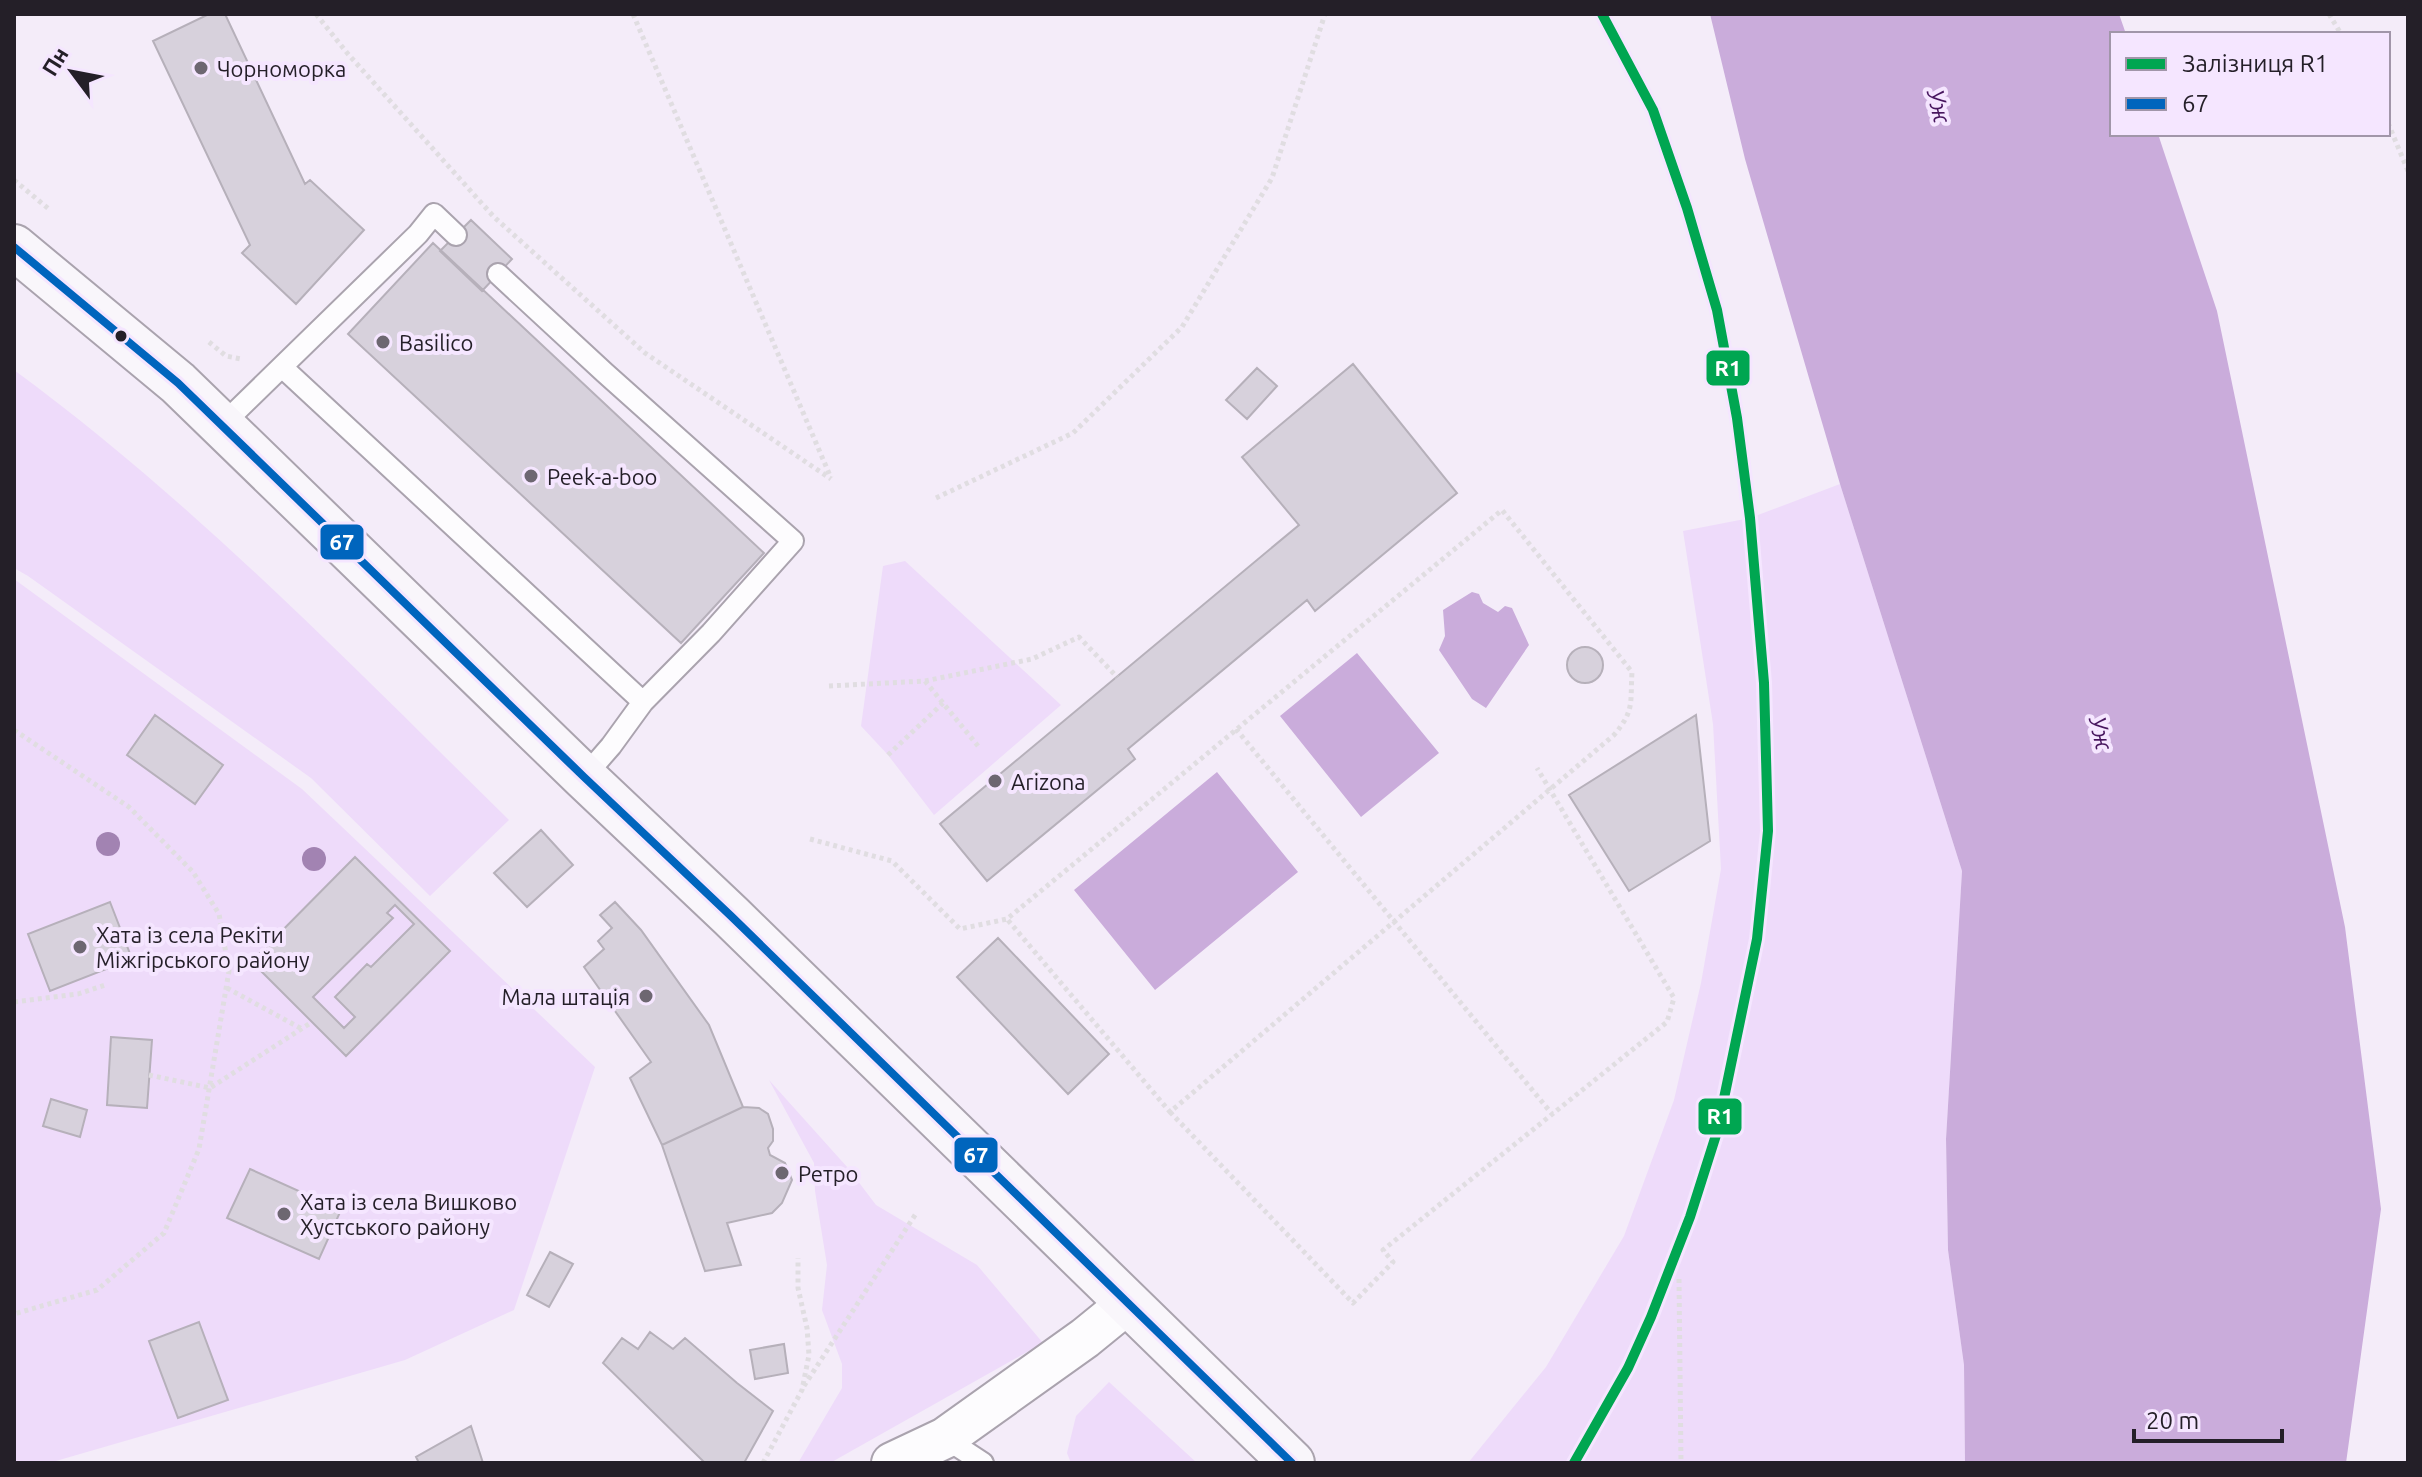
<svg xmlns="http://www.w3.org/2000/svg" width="2422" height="1477" font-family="Ubuntu,sans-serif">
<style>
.green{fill:#eedbfa}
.water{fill:#caacdb}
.building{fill:#d7d1dc;stroke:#b6b0ba;stroke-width:2;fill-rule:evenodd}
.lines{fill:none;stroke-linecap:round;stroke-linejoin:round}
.service-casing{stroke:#aaa3ae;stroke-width:24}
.minor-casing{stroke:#aaa3ae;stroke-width:44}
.secondary-casing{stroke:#aaa3ae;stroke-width:48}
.path{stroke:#e0dde1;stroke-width:5;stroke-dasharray:4 4;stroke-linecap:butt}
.service{stroke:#fdfcfe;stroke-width:20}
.minor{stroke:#fdfcfe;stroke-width:40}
.secondary{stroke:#f9f6fb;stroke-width:44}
.bus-1-casing{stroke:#f5e6ff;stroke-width:14}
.bus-1{stroke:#0065bd;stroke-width:8}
.rail-1-casing{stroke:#f5e6ff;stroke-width:16}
.rail-1{stroke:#00a651;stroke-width:10}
.tree{fill:#a283b2}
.poi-dot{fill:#6d6771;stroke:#f5e6ff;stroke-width:3}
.bus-dot{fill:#241f28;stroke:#f5e6ff;stroke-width:3}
.labels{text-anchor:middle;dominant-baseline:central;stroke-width:8;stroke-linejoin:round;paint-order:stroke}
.poi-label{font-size:22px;fill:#241f28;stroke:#f5e6ff;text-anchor:start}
.water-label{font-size:24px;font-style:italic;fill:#47155e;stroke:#f5e6ff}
.line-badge{stroke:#f5e6ff;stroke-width:3}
.badge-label{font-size:22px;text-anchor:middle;font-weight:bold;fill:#fff}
</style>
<rect width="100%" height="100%" fill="#f4ecf9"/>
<!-- green -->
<path class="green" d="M14 370C194 502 350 664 509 820L430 896 311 778 28 576 14 568Z
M1840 484 1962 871 1946 1139 1948 1250 1964 1365 1965 1463H1468L1546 1367 1624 1236 1674 1100 1701 983 1721 869 1713 724 1683 531 1750 518Z
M905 561 1061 705 934 815 888 755 861 726 883 566Z
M14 579 302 789 595 1067 514 1310 405 1360 49 1463H14Z
M769 1080 848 1168 876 1205 977 1265 1043 1343 830 1463H798L842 1388V1364L822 1310 827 1265 815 1191 814 1163Z
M1109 1382 1197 1463H1071L1067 1453 1076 1416Z"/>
<!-- water -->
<path class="water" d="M1710 14H2119L2126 34H2112V134H2158L2217 311 2345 927 2381 1209 2346 1463H1965L1964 1365 1948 1250 1946 1139 1962 871 1840 484 1745 159Z
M1472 592 1479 594 1483 603 1498 612 1505 606 1512 608 1529 645 1486 708 1472 699 1439 650 1445 636 1443 610Z
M1357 653 1439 753 1361 817 1280 716Z
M1217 772 1298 872 1155 990 1074 890Z"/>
<!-- building -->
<path class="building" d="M209 14H225L305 184 310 180 364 230 296 304 242 253 250 245 153 41Z
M471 220 512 259 482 291 440 251Z
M433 243 764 553 681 643 348 334Z
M1353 364 1457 493 1315 611 1307 600 1128 749 1135 759 987 881 940 824 1299 525 1242 457Z
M1257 368 1277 386 1247 419 1226 400Z
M1567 665a18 18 0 1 1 36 0a18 18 0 1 1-36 0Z
M155 715 223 765 195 804 127 755Z
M1696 715 1710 841 1629 891 1569 795Z
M541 830 573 865 527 907 494 873Z
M355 857 450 951 346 1056 260 970V953ZM395 905 414 924 371 967 367 964 335 997 355 1017 344 1028 313 997 393 918 387 913Z
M110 902 132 959 50 991 28 934Z
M615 902 641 930 709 1025 743 1107 662 1145 630 1078 651 1062 584 967 604 949 598 941 612 928 600 915Z
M998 938 1109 1054 1068 1094 957 977Z
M111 1037 152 1040 147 1108 107 1105Z
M51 1099 87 1110 80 1137 43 1126Z
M743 1107 759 1108 768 1114 773 1129V1141L768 1148 770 1155 785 1163 792 1180 782 1203 772 1213 727 1223 741 1265 705 1271 662 1145Z
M250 1169 341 1210 319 1259 227 1218Z
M550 1252 573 1264 549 1307 527 1295Z
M199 1322 228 1400 178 1418 149 1341Z
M650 1332 673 1349 685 1338 737 1383 773 1411 744 1463H705L603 1363 622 1338 638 1349Z
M784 1344 788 1373 755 1379 750 1350Z
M471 1426 483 1463H419L416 1457Z"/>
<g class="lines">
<defs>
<path id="service" d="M498 274 605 373 793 541 711 633 643 702 611 746 584 777
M282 367 643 702
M222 425 418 234 434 214 456 235
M945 1438 983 1463"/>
<path id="minor" d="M892 1463 945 1438 1085 1338 1128 1303"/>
<path id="secondary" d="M14 247 178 383 584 777 731 916 1292 1463"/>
</defs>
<!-- service casing -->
<use href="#service" class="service-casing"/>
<!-- minor casing -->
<use href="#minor" class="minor-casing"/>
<!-- secondary casing -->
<use href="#secondary" class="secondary-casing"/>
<!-- path -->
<path class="path" d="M316 14 348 54 494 217 645 353 831 479
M633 14 831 478
M2329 14 2341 34
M2388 123 2408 171
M14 180 50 210
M209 342 226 356 241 359
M936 498 1073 433 1182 327 1272 178 1325 14
M925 681 978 746
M829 686 925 681 1032 659 1079 637 1117 677
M1236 729 1552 1114
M14 730 129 807 193 872 219 914 229 971 199 1149 164 1233 97 1290 14 1314
M888 755 943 703
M810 839 892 861 960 929 1007 919 1502 510 1632 672C1630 703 1635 710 1614 735L1170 1112 1007 919
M227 988 302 1029
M14 1002 78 994 105 985
M149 1075 210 1088 312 1022
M1170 1112 1353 1303 1393 1262 1383 1250 1667 1022 1674 998 1537 768
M1679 1279 1681 1463
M804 1386 917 1212
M763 1463 802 1390 809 1355 807 1328 798 1288V1258"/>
<!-- service -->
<use href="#service" class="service"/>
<!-- minor -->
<use href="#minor" class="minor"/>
<!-- secondary -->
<use href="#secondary" class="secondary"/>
<defs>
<path id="bus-1" d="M14 247 178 383 584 777 731 916 1292 1463"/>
</defs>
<!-- bus-1 casing -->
<use href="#bus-1" class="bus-1-casing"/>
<!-- bus-1 -->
<use href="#bus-1" class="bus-1"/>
<defs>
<path id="rail-1" d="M1574 1463 1628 1368 1651 1317 1690 1217 1717 1132 1757 939 1768 831 1764 683 1750 518 1737 418 1717 310 1687 208 1653 110 1602 14"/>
</defs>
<!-- rail-1 casing -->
<use href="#rail-1" class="rail-1-casing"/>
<!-- rail-1 -->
<use href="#rail-1" class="rail-1"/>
</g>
<!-- trees -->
<g class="tree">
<circle cx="108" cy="844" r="12"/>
<circle cx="314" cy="859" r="12"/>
</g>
<!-- markers -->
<g class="poi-dot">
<circle cx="201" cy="68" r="8"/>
<circle cx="383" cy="342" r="8"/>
<circle cx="531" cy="476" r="8"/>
<circle cx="995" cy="781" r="8"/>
<circle cx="80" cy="947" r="8"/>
<circle cx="646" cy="996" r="8"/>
<circle cx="782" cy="1173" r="8"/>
<circle cx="284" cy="1214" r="8"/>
</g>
<circle class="bus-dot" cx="121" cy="336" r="7"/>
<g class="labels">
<!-- poi labels -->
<g class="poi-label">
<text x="217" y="68">Чорноморка</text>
<text x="399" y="342">Basilico</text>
<text x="547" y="476">Peek-a-boo</text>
<text x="1011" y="781">Arizona</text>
<text x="96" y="934">Хата із села Рекіти<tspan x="96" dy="25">Міжгірського району</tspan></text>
<text x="630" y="996" text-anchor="end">Мала штація</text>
<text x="798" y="1173">Ретро</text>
<text x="300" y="1201">Хата із села Вишково<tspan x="300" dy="25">Хустського району</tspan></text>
</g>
<!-- water labels -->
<g class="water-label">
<text transform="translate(1939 106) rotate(76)">Уж</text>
<text transform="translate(2101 733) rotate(76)">Уж</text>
</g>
</g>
<g class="line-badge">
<rect x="1705" y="349" width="46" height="38" rx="8" fill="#00a651"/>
<rect x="319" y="523" width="46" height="38" rx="8" fill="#0065bd"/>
<rect x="1697" y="1097" width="46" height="39" rx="8" fill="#00a651"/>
<rect x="953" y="1136" width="46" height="38" rx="8" fill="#0065bd"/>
</g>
<g class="badge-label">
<text x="1728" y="376">R1</text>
<text x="342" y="550">67</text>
<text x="1720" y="1124">R1</text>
<text x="976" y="1163">67</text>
</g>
<!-- border -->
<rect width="2422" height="1477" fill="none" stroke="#241f28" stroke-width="32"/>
<!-- legend -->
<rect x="2110" y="32" width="280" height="104" fill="#f5e6ff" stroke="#a196a9" stroke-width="2"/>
<rect x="2126" y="58" width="40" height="12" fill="#00a651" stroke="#a196a9" stroke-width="2"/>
<text x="2182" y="72" font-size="24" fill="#241f28">Залізниця R1</text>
<rect x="2126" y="98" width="40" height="12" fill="#0065bd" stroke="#a196a9" stroke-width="2"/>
<text x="2182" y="112" font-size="24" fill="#241f28">67</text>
<!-- north arrow -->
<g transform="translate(72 72) rotate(302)" stroke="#f5e6ff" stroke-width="6" paint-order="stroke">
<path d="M0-6L14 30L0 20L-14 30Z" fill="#241f28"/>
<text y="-12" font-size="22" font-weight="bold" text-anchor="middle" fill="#241f28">Пн</text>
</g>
<!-- scale -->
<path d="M2134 1429v12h148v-12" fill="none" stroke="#241f28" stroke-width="4"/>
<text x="2146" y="1429" font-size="24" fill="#241f28" stroke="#f5e6ff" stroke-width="6" paint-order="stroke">20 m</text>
</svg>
